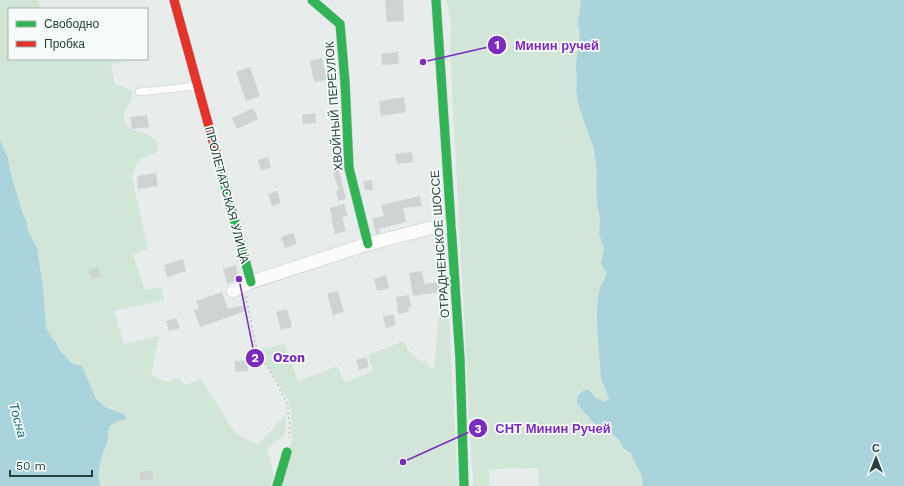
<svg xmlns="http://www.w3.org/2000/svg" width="904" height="486" font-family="'Work Sans',sans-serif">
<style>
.green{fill:#d1e6d8}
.water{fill:#a9d4db}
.building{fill:#cfd4d2}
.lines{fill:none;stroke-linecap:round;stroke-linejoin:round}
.lane-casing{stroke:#c5cac8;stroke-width:8}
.street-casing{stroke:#c5cac8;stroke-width:14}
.fast-casing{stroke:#c3cbc8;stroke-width:10}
.jam-casing{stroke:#c3cbc8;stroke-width:10}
.path{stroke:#c3ccca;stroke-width:2;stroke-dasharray:2 3;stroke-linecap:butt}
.lane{stroke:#fcfcfc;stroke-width:7}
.street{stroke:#fcfcfc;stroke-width:13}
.fast{stroke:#30b455;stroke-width:9}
.jam{stroke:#e5322d;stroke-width:9}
.labels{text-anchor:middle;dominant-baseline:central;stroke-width:3.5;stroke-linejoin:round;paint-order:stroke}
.street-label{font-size:12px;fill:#24423a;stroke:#f7fbf9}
.water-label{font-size:13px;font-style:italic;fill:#1c6f80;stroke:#f7fbf9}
.leader{fill:none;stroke:#7b2cbf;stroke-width:1.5}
.callout-dot{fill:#7b2cbf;stroke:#f7fbf9;stroke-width:1.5}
.mark-label{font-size:12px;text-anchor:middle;font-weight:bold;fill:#fff}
.callout-label{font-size:13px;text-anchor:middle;font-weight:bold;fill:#7b2cbf;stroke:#f7fbf9;stroke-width:3.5;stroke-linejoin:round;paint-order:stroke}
</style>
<rect width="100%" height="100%" fill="#e8edeb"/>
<!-- green -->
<path class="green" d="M0 0H38L41 9H9V59H121L122 62 111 65 115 84 131 90 133 94C132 102 124 109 124 118 124 131 140 131 148 135 152 137 155 140 158 143V149L155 153 144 157 136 164 132 177 148 249 133 254 145 290 162 287 164 300 114 311 124 344 159 336 151 375 166 382 173 379H180L185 385 201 379 235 433 258 445 286 414V427L284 436 275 441 267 449 271 463 274 477 270 486H100V483L98 475 101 459 108 439V432L110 426 118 421 126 419 114 409 105 407 96 399 92 389 82 366 72 364 58 348 56 342 51 337 46 327 43 287 37 247 31 237 28 230 27 223 22 211 10 171 8 158 0 140Z
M446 0H581L578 24 580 33 579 44 576 90 579 107 594 149 597 174 596 183 597 204 600 218 599 234 604 248 601 264 607 274 600 287 601 378 609 400 605 402 596 398 589 390 585 413 596 426 605 427 620 441 623 448 631 453 633 459 641 474 643 486H538V468L489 469V486H473L451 70 450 45 451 27 448 8Z
M447 295 449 318 458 486H282C288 462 297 428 289 404 287 397 282 390 279 384 273 372 263 362 260 349L285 344 298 381 337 366 345 383 373 371 368 355 403 341 412 355 422 362 425 360 430 368 434 367 440 303Z"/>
<!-- water -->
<path class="water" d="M581 0H904V486H643L641 474 633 459 631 453 623 448 620 441 605 427 596 426 577 403 578 396 584 390H589L596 398 605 402 609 399 601 378 597 326V306L600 287 607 274 601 264 604 248 599 234 600 218 597 204 596 182 597 174 594 149 579 107 576 90 577 81 576 64 580 33 578 24Z
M0 140 8 158 10 171 22 211 27 223 28 230 31 237 37 247 43 287 46 327 51 337 56 342 58 348 72 364 82 366 92 389 96 399 105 407 124 414 127 419 118 421 110 426 108 432V439L101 459 98 475 100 483V486H0Z"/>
<!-- building -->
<path class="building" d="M385 0H403L404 21 387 22Z
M398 52 399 64 382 65 381 54Z
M322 58 327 80 314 82 310 61Z
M250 67 260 96 246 101 236 72Z
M404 97 406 112 381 116 379 101Z
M253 108 258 119 237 129 232 118Z
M315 113 316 123 303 124 302 115Z
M147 115 149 127 132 129 130 117Z
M412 152 413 162 397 164 395 154Z
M268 157 271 167 261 171 258 160Z
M338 167 346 199 338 201 336 191 339 190 332 169Z
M156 173 158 186 138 189 137 176Z
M372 180 373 190H365L363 181Z
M277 191 281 203 272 206 268 194Z
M420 196 422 206 403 208 406 222 379 229 380 233 376 234 372 218 384 216 381 205Z
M344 204 348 216 342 217 346 231 335 234 331 217H332L330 208Z
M293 233 297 244 285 248 281 237Z
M183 259 186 271 167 277 164 265Z
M236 265 239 279 227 284 223 269Z
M98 267 101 276 92 279 89 270Z
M422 271 424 284 440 282 441 292 413 296 409 273Z
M386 275 389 288 377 291 374 279Z
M338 291 344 312 333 315 327 294Z
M222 292 228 309 245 305 246 311 200 327 194 310 199 308 196 301Z
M409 295 411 307 408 308 409 312 398 314 396 297Z
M287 309 292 327 281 330 276 312Z
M393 314 396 325 386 328 383 317Z
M176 318 180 328 169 331 166 321Z
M366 357 369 367 359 370 356 360Z
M247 360 248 371 235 372V361Z
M140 471H153V480H140Z"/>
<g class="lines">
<defs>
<path id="lane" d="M139 92 197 86"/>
<path id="street" d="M233 291 251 282 368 244 430 228 451 227"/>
<path id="fast" d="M312 0 340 24 345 82 349 168 368 244
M436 0 460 359 464 486
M219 163 251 282
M277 486 287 452"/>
<path id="jam" d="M174 0 219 163"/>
</defs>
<!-- lane casing -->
<use href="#lane" class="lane-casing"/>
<!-- street casing -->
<use href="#street" class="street-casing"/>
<!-- fast casing -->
<use href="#fast" class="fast-casing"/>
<!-- jam casing -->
<use href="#jam" class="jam-casing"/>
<!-- path -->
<path class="path" d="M246 296 255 343 260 355 275 379 287 404 290 424 289 438"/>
<!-- lane -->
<use href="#lane" class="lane"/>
<!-- street -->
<use href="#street" class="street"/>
<!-- fast -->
<use href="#fast" class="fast"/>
<!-- jam -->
<use href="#jam" class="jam"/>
</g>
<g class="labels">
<!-- street labels -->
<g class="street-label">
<text transform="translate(334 106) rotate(-94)">ХВОЙНЫЙ ПЕРЕУЛОК</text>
<text transform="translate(227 195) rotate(75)">ПРОЛЕТАРСКАЯ УЛИЦА</text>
<text transform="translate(440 244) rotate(-94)">ОТРАДНЕНСКОЕ ШОССЕ</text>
</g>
<!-- water labels -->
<g class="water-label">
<text transform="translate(18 420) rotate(75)">Тосна</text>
</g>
</g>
<!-- callouts -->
<path class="leader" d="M423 62L497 45M239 279L255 358M403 462L478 428"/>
<g class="callout-dot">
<circle cx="423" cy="62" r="4"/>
<circle cx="239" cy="279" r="4"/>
<circle cx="403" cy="462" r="4"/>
<circle cx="497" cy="45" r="10"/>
<circle cx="255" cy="358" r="10"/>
<circle cx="478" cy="428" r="10"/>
</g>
<g class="mark-label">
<text x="497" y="49">1</text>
<text x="255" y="362">2</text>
<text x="478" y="433">3</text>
</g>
<g class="callout-label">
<text x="557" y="50">Минин ручей</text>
<text x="289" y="362">Ozon</text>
<text x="553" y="433">СНТ Минин Ручей</text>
</g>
<!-- legend -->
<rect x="8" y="8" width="140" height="52" fill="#f7fbf9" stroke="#a3b1ad"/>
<rect x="16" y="21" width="20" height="6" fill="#30b455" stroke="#a3b1ad"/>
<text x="44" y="28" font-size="12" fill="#24423a">Свободно</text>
<rect x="16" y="41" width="20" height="6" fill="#e5322d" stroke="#a3b1ad"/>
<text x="44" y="48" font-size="12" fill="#24423a">Пробка</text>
<!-- north arrow -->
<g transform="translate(876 458)" stroke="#f7fbf9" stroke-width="3" paint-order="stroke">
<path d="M0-3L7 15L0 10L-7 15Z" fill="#24423a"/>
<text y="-6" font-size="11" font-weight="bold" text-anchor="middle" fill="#24423a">С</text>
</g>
<!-- scale -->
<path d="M10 470v6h82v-6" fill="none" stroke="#24423a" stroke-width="2"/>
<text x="16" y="470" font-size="12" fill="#24423a" stroke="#f7fbf9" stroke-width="3" paint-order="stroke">50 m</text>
</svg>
